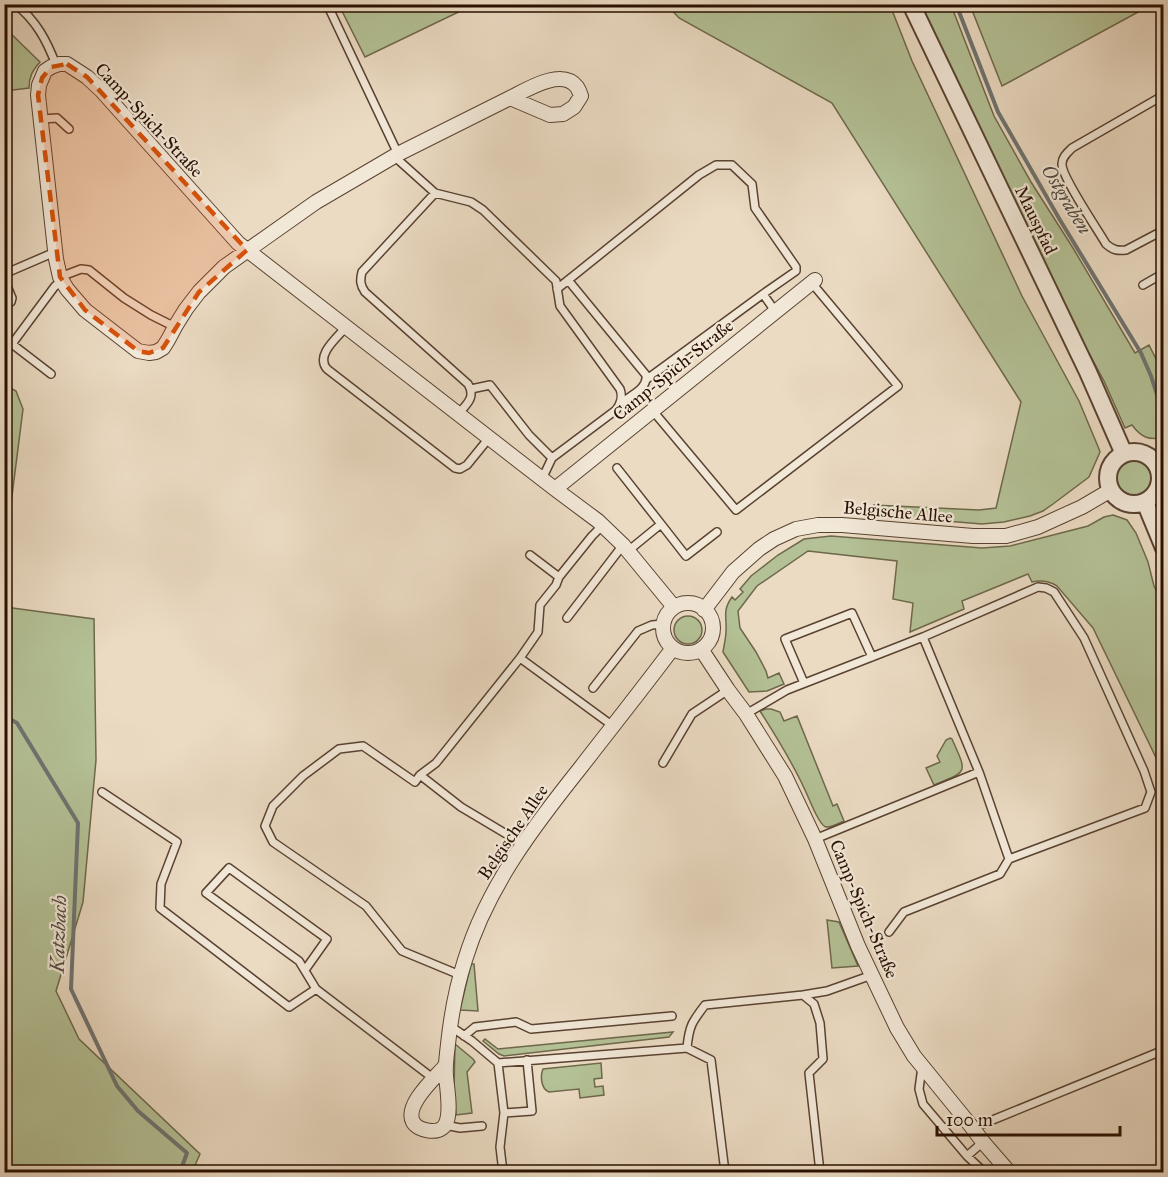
<svg xmlns="http://www.w3.org/2000/svg" width="1168" height="1177" font-family="'IM FELL Great Primer',serif">
<style>
.green{fill:#b4c196;stroke:#6e684b;stroke-width:1.5}
.lines{fill:none;stroke-linecap:round;stroke-linejoin:round}
.stream{stroke:#6f7472;stroke-width:4}
.service-casing{stroke:#594231;stroke-width:10}
.minor-casing{stroke:#594231;stroke-width:16}
.tertiary-casing{stroke:#594231;stroke-width:20}
.service{stroke:#f2e8d8;stroke-width:7}
.minor{stroke:#f2e8d8;stroke-width:14}
.tertiary{stroke:#f2e8d8;stroke-width:16}
.marked{fill:#d5520b;fill-opacity:0.2;stroke:#d5520b;stroke-width:4.5;stroke-dasharray:12 8;stroke-linejoin:round}
.labels{text-anchor:middle;dominant-baseline:central;stroke-width:4.5;stroke-linejoin:round;paint-order:stroke}
.street-label{font-size:18px;fill:#280f00;stroke:#f2e8d8}
.water-label{font-size:20px;font-style:italic;fill:#514a42;stroke:#f2e8d8}
</style>
<rect width="100%" height="100%" fill="#ebdbc3"/>
<filter id="stains"><feTurbulence type="fractalNoise" baseFrequency=".00333" numOctaves="4"/><feColorMatrix values="0 0 0 0 .2 0 0 0 0 .09 0 0 0 0 .02 0 0 0 .5 -.17"/></filter>
<radialGradient id="worn" r=".72"><stop offset=".6" stop-color="#630" stop-opacity="0"/><stop offset="1" stop-color="#630" stop-opacity=".3"/></radialGradient>
<!-- green -->
<path class="green" d="M339 5H473L365 57Z
M667 5H890L912 61 1022 296 1079 401 1099 449 1100 452 1089 477 1053 504 1043 511 1030 516 1004 522 982 524 874 515V505L979 510 996 508 1021 402 832 103 679 18Z
M918 5H951L994 116 1031 182 1073 248 1135 353 1149 345 1159 365 1163 378V437C1149 441 1141 437 1132 425L1125 428 1104 381 1050 281Z
M970 5H1151L1002 86Z
M4 27 40 62C32 71 29 77 29 88L5 91Z
M5 385 16 391 23 409 5 551Z
M1114 478a20 20 0 1 1 40 0a20 20 0 1 1-40 0Z
M1113 515 1127 520 1136 533 1148 562 1154 586 1163 604V772L1093 628 1057 586C1049 581 1041 580 1032 582L1028 574 962 601 964 609 910 632 913 603 893 599 897 561 808 551 757 586 738 611 740 628 756 652 766 671 768 678 779 673 784 684 767 691 749 692 723 652C724 645 726 638 726 631 727 617 722 611 732 597L735 600 743 592 740 589 751 576 778 555 804 539 831 536 982 548 1010 546 1088 526 1104 517Z
M5 607 94 619 96 760 83 902 56 991 79 1039 200 1154 192 1172H5Z
M674 630a14 14 0 1 1 28 0a14 14 0 1 1-28 0Z
M766 709H771L780 712 784 721 797 716 833 806 837 804 844 821C839 823 831 828 826 827 819 825 812 805 809 799 796 768 778 739 760 711Z
M950 738 952 739C967 773 969 771 934 785L926 768 940 762 937 756 946 740Z
M827 920 839 922 858 966 832 968Z
M471 964H474L478 1011 460 1010Z
M673 1032 669 1037 504 1056 499 1054 483 1041 485 1039 498 1049Z
M455 1044 473 1059 475 1062 467 1072 472 1113 456 1115 454 1090Z
M601 1063 602 1078 594 1079 595 1087 603 1086 604 1095 580 1098 579 1089 549 1092C541 1089 540 1076 543 1069Z"/>
<g class="lines">
<!-- stream -->
<path class="stream" d="M956 4 998 112 1060 220 1141 353 1151 376 1160 404
M4 716 17 723 78 823 71 989 117 1086 138 1111 187 1153 180 1172"/>
<defs>
<path id="service" d="M15 4C36 20 47 41 56 65
M327 4 398 154
M1164 95 1072 148C1067 153 1062 157 1062 164 1061 176 1098 230 1106 244 1113 250 1117 251 1126 250L1164 230
M42 119 57 118 69 129
M395 157 435 193 471 202 483 210 556 281 560 306 620 389C623 397 621 403 616 410L552 458 542 479
M435 193 362 272C360 280 360 285 365 292L468 384C476 397 467 404 458 414
M4 274 55 252
M60 277 81 269 89 270 124 298 151 315 175 327
M4 279 12 298 11 302 4 305
M568 280 646 375C648 389 631 395 621 403
M1143 285 1164 273
M557 289 699 175 716 165H732L752 184 755 208 796 267V271L763 294 775 311
M346 327C337 338 315 355 327 369L455 468 460 469 467 465 489 438
M51 374 12 344 55 286 63 282
M647 379 763 294
M471 389 490 385 529 435 552 458
M653 411 736 510 898 386 811 282
M617 468 661 524 628 551
M661 524 686 556 717 532
M530 555 559 577
M567 618 623 545
M520 658 613 726
M804 683 785 639 852 613 872 657
M593 688 638 631 652 625 664 624
M746 714 787 690 923 637 979 772 1009 859
M663 763 692 714 728 690
M420 775 415 782 363 746 339 749 303 776 273 806 265 826 273 842 366 906 402 951 460 975
M102 792 177 842 161 884 160 908 289 1007 316 989
M815 839 979 772
M523 844 461 807 420 775 436 763 520 658 538 632 540 605 556 585 559 577 592 536 603 525
M889 932 904 912 1000 874 1009 859 1145 808 1151 792 1144 771 1084 638 1054 592 1046 588 1038 587 923 637
M305 970 327 939 229 868 206 893 299 961 316 989 434 1079
M450 1026 472 1041 498 1063
M464 1036 475 1027 516 1022 531 1029 672 1016
M687 1048C689 1026 692 1022 705 1005L803 995
M922 1067 919 1089 923 1104 967 1156 984 1172
M504 1113 532 1111 527 1060
M445 1125 460 1128 482 1126
M973 1128 1164 1050
M967 1156 983 1142
M503 1172 500 1147 504 1113 498 1063 687 1048 711 1060 725 1172
M820 1172 809 1073 823 1059 820 1023 814 1004 803 995 827 991 872 975"/>
<path id="minor" d="M510 98C526 90 562 67 577 87 579 90 580 93 581 96L574 107 563 114 550 115 510 98 398 154 316 202 224 267 199 292 186 309 176 325 168 340 163 348 156 352 149 353 138 351 85 310 67 289 60 277 56 259 38 95 39 85 45 71 51 67 59 64H67L87 77 101 90 238 243 247 250 555 489 598 521 623 545 674 607
M1158 466 1164 463
M555 489 815 280
M663 628a25 25 0 1 1 50 0a25 25 0 1 1-50 0Z
M704 610 733 572 759 549 774 539 796 529 818 525H842L973 536H1006L1038 527 1082 507 1111 490
M701 649 728 690 746 714 785 776 815 839 858 946 897 1028 914 1056 971 1126 983 1142 1009 1172
M445 1066C435 1078 404 1105 413 1122 418 1131 439 1135 445 1125 452 1114 447 1089 446 1076 445 1065 447 1055 448 1044 451 1016 456 988 465 960 487 887 534 826 581 767 612 727 643 688 673 648"/>
<path id="tertiary" d="M911 4 1088 372 1124 454
M1108 478a26 26 0 1 1 52 0a26 26 0 1 1-52 0Z
M1145 502 1164 548"/>
</defs>
<!-- service casing -->
<use href="#service" class="service-casing"/>
<!-- minor casing -->
<use href="#minor" class="minor-casing"/>
<!-- tertiary casing -->
<use href="#tertiary" class="tertiary-casing"/>
<!-- service -->
<use href="#service" class="service"/>
<!-- minor -->
<use href="#minor" class="minor"/>
<!-- tertiary -->
<use href="#tertiary" class="tertiary"/>
</g>
<!-- marked area -->
<path class="marked" d="M67 64 87 77 247 250 199 292 163 348 149 353 138 351 85 310 60 277 38 95 42 78 51 67Z"/>
<g class="labels">
<!-- street labels -->
<g class="street-label">
<text transform="translate(149 120) rotate(47)">Camp-Spich-Straße</text>
<text transform="translate(1036 220) rotate(64)">Mauspfad</text>
<text transform="translate(673 370) rotate(-39)">Camp-Spich-Straße</text>
<text transform="translate(898 512) rotate(5)">Belgische Allee</text>
<text transform="translate(513 832) rotate(-56)">Belgische Allee</text>
<text transform="translate(864 909) rotate(67)">Camp-Spich-Straße</text>
</g>
<!-- water labels -->
<g class="water-label">
<text transform="translate(1067 199) rotate(59)">Ostgraben</text>
<text transform="translate(58 934) rotate(-88)">Katzbach</text>
</g>
</g>
<!-- margin -->
<rect width="1168" height="1177" fill="none" stroke="#ebdbc3" stroke-width="24"/>
<rect x="6" y="6" width="1156" height="1165" fill="none" stroke="#280f00" stroke-width="3"/>
<rect x="12" y="12" width="1144" height="1153" fill="none" stroke="#280f00" stroke-width="1.5"/>
<!-- scale -->
<path d="M937 1126v9h183v-9" fill="none" stroke="#280f00" stroke-width="3"/>
<text x="946" y="1126" font-size="18" fill="#280f00" stroke="#f2e8d8" stroke-width="4.5" paint-order="stroke">100 m</text>
<rect width="100%" height="100%" filter="url(#stains)"/>
<rect width="100%" height="100%" fill="url(#worn)"/>
</svg>
